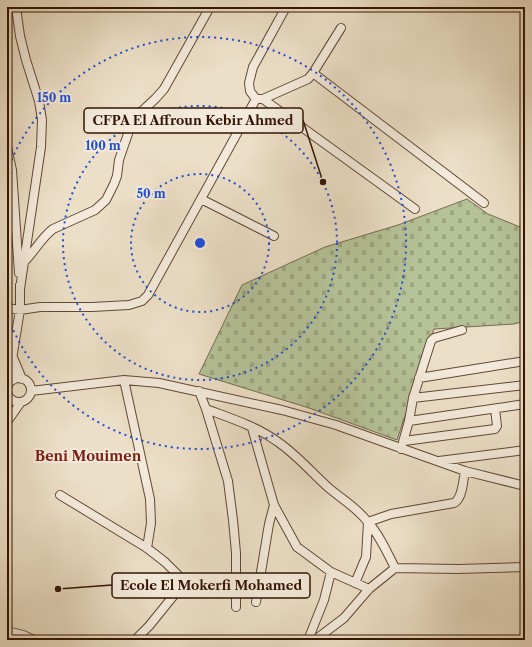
<svg xmlns="http://www.w3.org/2000/svg" width="532" height="647" font-family="'Libre Caslon Text',serif">
<style>
.cemetery{fill:url(#cemetery-stones);stroke:#746c4e}
.lines{fill:none;stroke-linecap:round;stroke-linejoin:round}
.street-casing{stroke:#604834;stroke-width:10}
.street{stroke:#f3eadb;stroke-width:8}
.ring{fill:none;stroke:#1d4ed8;stroke-width:2;stroke-dasharray:2 4}
.labels{text-anchor:middle;dominant-baseline:central;stroke-width:4;stroke-linejoin:round;paint-order:stroke}
.quarter-label{font-size:14px;font-weight:bold;fill:#7a1f14;stroke:#f3eadb}
.centre{fill:#1d4ed8;stroke:#f3eadb;stroke-width:2}
.ring-label{font-size:12px;text-anchor:middle;font-weight:bold;fill:#1d4ed8;stroke:#f3eadb;stroke-width:4;stroke-linejoin:round;paint-order:stroke}
.leader{fill:none;stroke:#321503;stroke-width:1.5}
.callout-dot{fill:#321503;stroke:#f3eadb;stroke-width:1.5}
.callout{fill:#f3eadb;stroke:#321503;stroke-width:1.5}
.callout-label{font-size:13px;text-anchor:middle;font-weight:bold;fill:#321503}
</style>
<defs>
<pattern id="cemetery-stones" width="16" height="16" patternUnits="userSpaceOnUse"><rect width="16" height="16" fill="#b5c298"/><path d="M2 7V4a2 2 0 0 1 4 0v3zM10 15v-3a2 2 0 0 1 4 0v3z" fill="#9ca681"/></pattern>
</defs>
<rect width="100%" height="100%" fill="#ecdfc7"/>
<filter id="stains"><feTurbulence type="fractalNoise" baseFrequency=".005" numOctaves="4"/><feColorMatrix values="0 0 0 0 .2 0 0 0 0 .09 0 0 0 0 .02 0 0 0 .5 -.17"/></filter>
<radialGradient id="worn" r=".72"><stop offset=".6" stop-color="#630" stop-opacity="0"/><stop offset="1" stop-color="#630" stop-opacity=".3"/></radialGradient>
<!-- cemetery -->
<path class="cemetery" d="M467 199 488 214 525 229V321L514 324 434 329 397 440 309 408 199 374 242 285 325 247 398 225Z"/>
<g class="lines">
<defs>
<path id="street" d="M16 7 20 36 26 60 39 101 42 120 41 147 20 289
M286 7 253 67 249 83 250 91 256 99H263L308 79 313 73 341 28
M313 73 484 203
M263 99 415 209
M7 147 12 170 19 273
M201 199 274 236
M24 262C35 251 41 238 53 229L95 210 106 200 114 184 117 176 119 160 131 125 139 114 156 98 164 89 210 7
M7 308 20 310 40 307H92L129 305 142 301 148 295 256 99
M12 355 22 379
M419 378 525 361
M7 390a12 12 0 1 1 24 0a12 12 0 1 1-24 0Z
M13 380 11 365 20 310V285
M124 380 150 499 151 523 147 548
M31 391 124 380 159 383 282 410 336 425 465 471 525 486
M199 391 206 409 228 481 233 520 236 553V607
M413 398 525 385
M206 409C230 418 256 426 278 442 297 455 313 474 330 489 342 499 357 508 367 521 379 534 387 552 395 568L369 589 344 618 315 640
M409 421 525 404
M7 422 21 402
M252 428 274 505 297 547 331 572 369 589
M404 441 495 429 497 426 495 409
M401 449 409 421 413 398 431 341 434 338 462 330
M439 461 525 450
M60 495 147 548 165 562 178 575 180 582 179 589 149 626 135 640
M395 568 458 569 525 567
M355 583 366 557 368 522 391 514 454 503C463 498 463 480 465 471
M256 602 269 524 274 505
M7 631 23 635 34 640
M308 640 324 600 331 572"/>
</defs>
<!-- street casing -->
<use href="#street" class="street-casing"/>
<!-- street -->
<use href="#street" class="street"/>
</g>
<!-- distance rings -->
<g class="ring">
<circle cx="200" cy="243" r="69"/>
<circle cx="200" cy="243" r="137"/>
<path d="M7 171A206 206 0 1 1 7 315"/>
</g>
<g class="labels">
<!-- quarter labels -->
<g class="quarter-label">
<text x="88" y="456">Beni Mouimen</text>
</g>
</g>
<circle cx="200" cy="243" r="6" class="centre"/>
<g class="ring-label">
<text x="54" y="102">150 m</text>
<text x="103" y="150">100 m</text>
<text x="151" y="198">50 m</text>
</g>
<!-- callouts -->
<path class="leader" d="M323 182L303 120M58 589L112 585"/>
<g class="callout-dot">
<circle cx="323" cy="182" r="4"/>
<circle cx="58" cy="589" r="4"/>
</g>
<g class="callout">
<rect x="84" y="108" width="219" height="25" rx="4"/>
<rect x="112" y="573" width="198" height="25" rx="4"/>
</g>
<g class="callout-label">
<text x="193" y="125">CFPA El Affroun Kebir Ahmed</text>
<text x="211" y="590">Ecole El Mokerfi Mohamed</text>
</g>
<!-- margin -->
<rect width="532" height="647" fill="none" stroke="#ecdfc7" stroke-width="24"/>
<rect x="8" y="8" width="516" height="631" fill="none" stroke="#321503" stroke-width="2"/>
<rect x="12" y="12" width="508" height="623" fill="none" stroke="#321503"/>
<rect width="100%" height="100%" filter="url(#stains)"/>
<rect width="100%" height="100%" fill="url(#worn)"/>
</svg>
